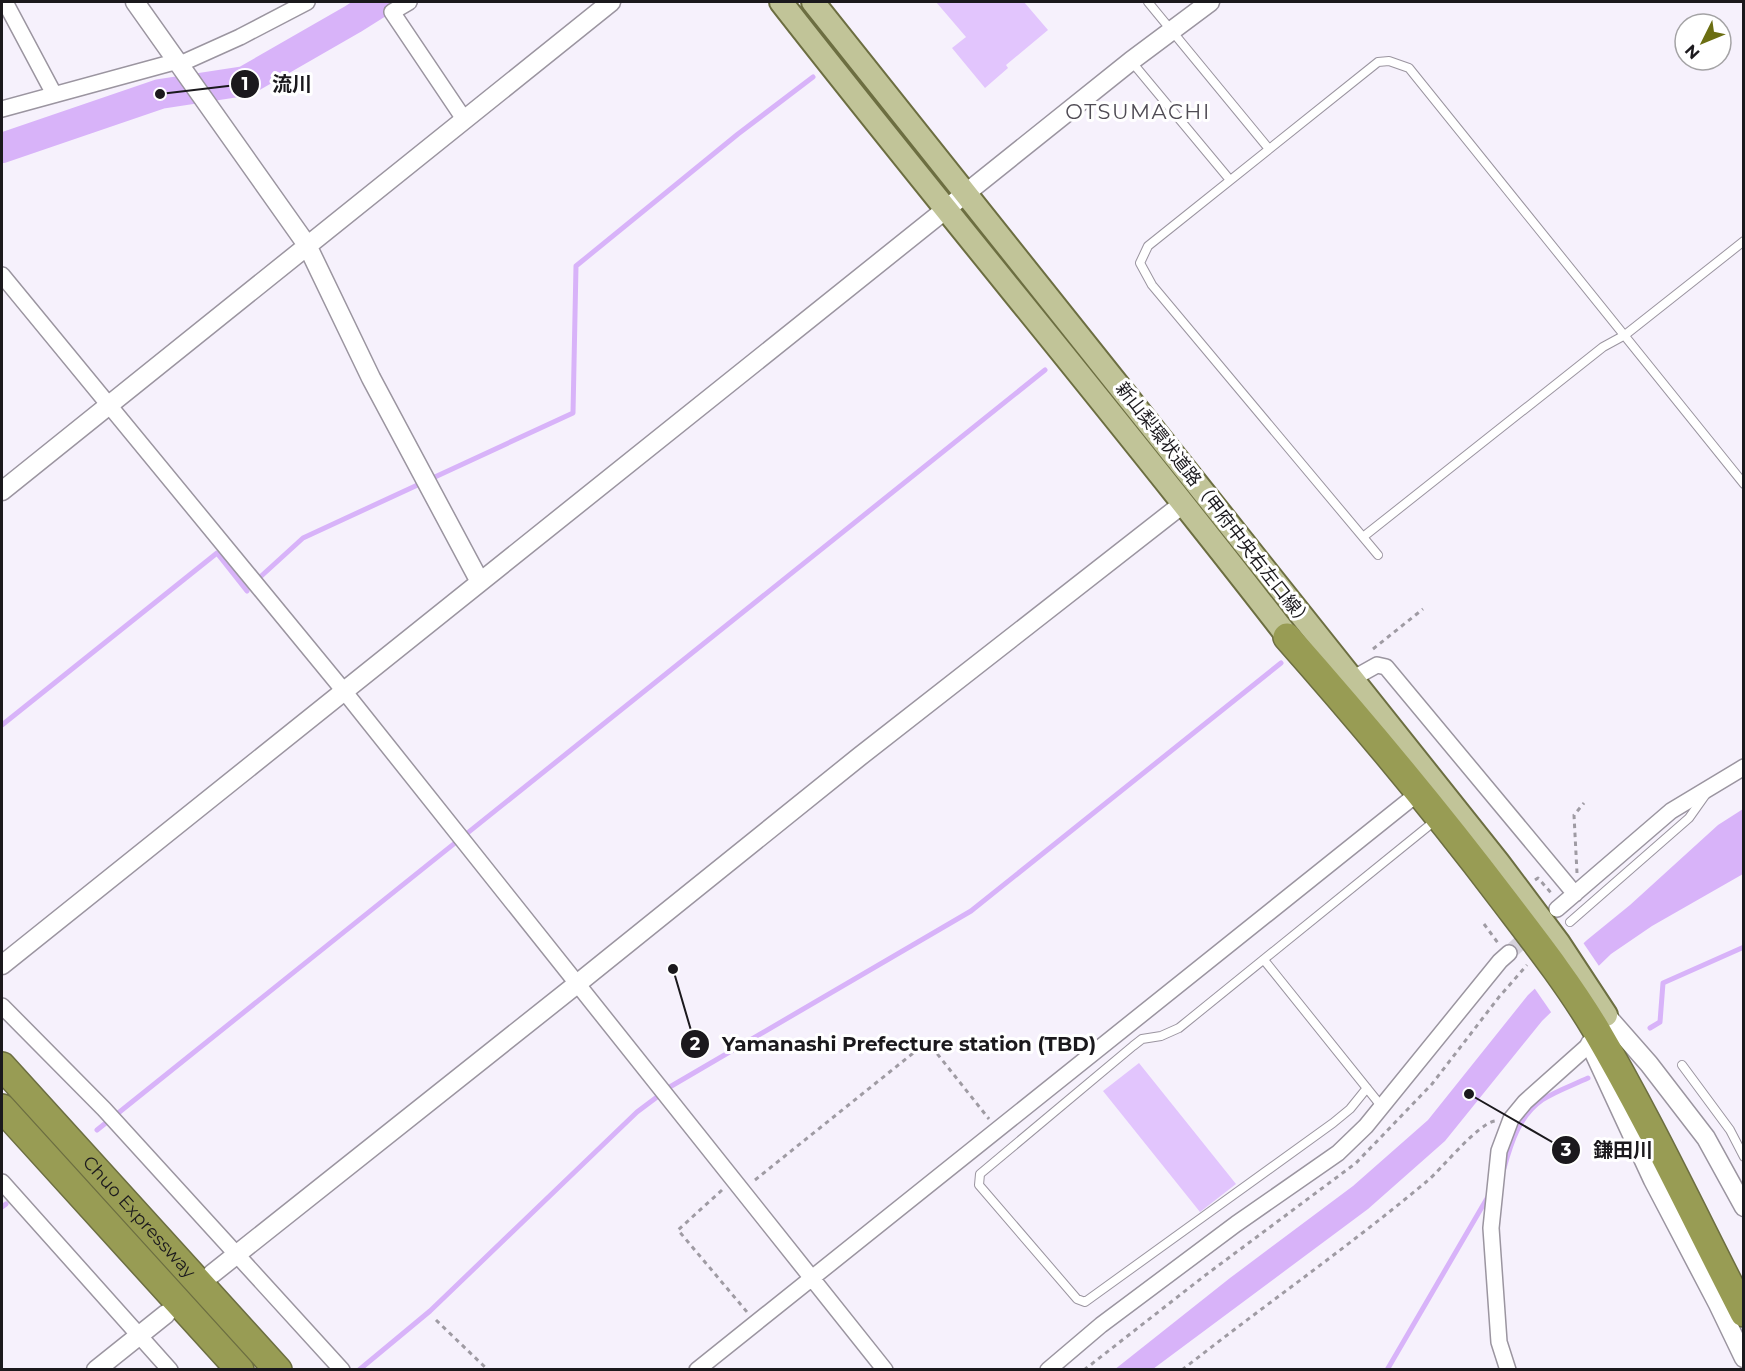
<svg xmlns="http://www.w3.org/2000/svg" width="1745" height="1371" font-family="Montserrat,'Noto Sans JP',sans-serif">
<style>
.water{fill:#d8b3f9}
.pier{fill:#f6f1fc}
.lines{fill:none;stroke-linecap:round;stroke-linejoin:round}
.stream{stroke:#d8b3f9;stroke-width:5}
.river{stroke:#d8b3f9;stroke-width:30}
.building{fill:#e2c5fd}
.minor-tunnel{stroke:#d5d1db;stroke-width:15;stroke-dasharray:15 8;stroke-linecap:butt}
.service-casing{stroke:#9b95a0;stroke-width:10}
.minor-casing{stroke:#9b95a0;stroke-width:18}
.tertiary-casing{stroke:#9b95a0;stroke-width:21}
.primary-casing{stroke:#6c6e41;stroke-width:26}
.motorway-casing{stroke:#6c6e41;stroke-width:30}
.path{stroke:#9f9ba3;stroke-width:3;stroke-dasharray:4.5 4.5;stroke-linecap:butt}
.service{stroke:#fff;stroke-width:8}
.minor{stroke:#fff;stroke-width:15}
.tertiary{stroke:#fff;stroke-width:18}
.primary{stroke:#c1c498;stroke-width:22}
.motorway{stroke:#989c54;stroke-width:27}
.labels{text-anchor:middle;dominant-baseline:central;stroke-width:6;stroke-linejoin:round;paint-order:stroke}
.street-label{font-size:18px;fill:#1b191d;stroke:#fff}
.quarter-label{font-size:21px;letter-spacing:1.5px;fill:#4f4b54;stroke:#fff}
.leader{fill:none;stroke:#1b191d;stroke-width:2}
.callout-dot{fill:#1b191d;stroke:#fff;stroke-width:2}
.mark-label{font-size:18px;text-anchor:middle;font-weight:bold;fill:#fff}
.callout-label{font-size:20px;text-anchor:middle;font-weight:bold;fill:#1b191d;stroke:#fff;stroke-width:6;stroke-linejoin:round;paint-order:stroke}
</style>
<rect width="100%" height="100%" fill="#f6f1fc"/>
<!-- water -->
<path class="water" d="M1743 809V874L1652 926 1611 954 1542 1021 1445 1141 1368 1209 1153 1369 1114 1370 1230 1278 1353 1186 1428 1120 1528 995 1587 940 1630 905 1718 825Z"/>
<!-- pier -->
<path class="pier" d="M1582 941 1601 969 1553 1015 1533 986Z"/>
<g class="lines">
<!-- stream -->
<path class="stream" d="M258 579 303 538 573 413 576 266 738 134 813 77
M2 725 217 553 247 591
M1650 1028 1660 1022 1663 983 1744 947
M668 1088 971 911 1281 663
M97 1130 1045 370
M1504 1168C1511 1143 1519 1116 1542 1100 1556 1091 1573 1085 1588 1078
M2 1207 6 1204
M359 1370 430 1311 637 1112 657 1097
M1387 1370 1489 1195"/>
<!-- river -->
<path class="river" d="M2 148 160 94 245 81 353 19 380 2"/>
</g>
<!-- building -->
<path class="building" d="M936 2H1024L1048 30 1006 65 1008 68 985 88 952 48 966 37Z
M1139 1063 1236 1184 1200 1212 1103 1091Z"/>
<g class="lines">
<!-- minor-tunnel -->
<path class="minor-tunnel" d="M1509 953 1557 909"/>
<defs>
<path id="service" d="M1148 2 1269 149
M1131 61 1230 180
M1363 537 1603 347 1625 335 1744 241
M1378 555 1152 285 1140 263 1148 246 1378 62 1389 61 1409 68 1744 484
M1570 922 1689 818 1706 794
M1264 960 1382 1107
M1682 1065 1730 1130 1744 1157
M1367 1088 1350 1109 1333 1123 1085 1302 1077 1299 979 1185 980 1174 1133 1046 1142 1039 1161 1036 1179 1028 1431 824"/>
<path id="minor" d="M5 2 54 94
M409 2 392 12 464 119
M180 64 240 37 307 2
M2 109 178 61
M2 275 344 691 885 1370
M1352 679 1377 665 1386 667 1575 894
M1557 909 1671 811 1744 767
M2 1006 104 1109 342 1370
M2 1182 170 1370
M697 1370 1412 798
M1048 1370 1101 1325 1236 1224 1338 1153 1366 1126 1500 961 1509 953
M1508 1370 1499 1342 1491 1228 1499 1151 1511 1119 1525 1102 1590 1044"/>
<path id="tertiary" d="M135 2 307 245 371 378 480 582
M2 491 611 2
M2 965 1131 61 1210 2
M1606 1015 1649 1064 1706 1138 1744 1207
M1590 1044 1653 1180 1718 1304 1744 1358
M212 1274 577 984 859 757 1184 503
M96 1370 166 1314"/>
<path id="primary" d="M781 2C951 220 1130 431 1298 650
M813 2 1498 862 1558 942 1606 1015"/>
<g id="motorway">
<path d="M1287 637C1362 722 1435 809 1503 899 1535 941 1568 983 1595 1028 1649 1120 1695 1218 1744 1313"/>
<path id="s1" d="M2 1066 278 1370"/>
<path d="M2 1108 240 1370"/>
</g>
</defs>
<!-- service casing -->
<use href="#service" class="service-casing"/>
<!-- minor casing -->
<use href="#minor" class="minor-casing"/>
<!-- tertiary casing -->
<use href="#tertiary" class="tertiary-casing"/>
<!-- primary casing -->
<use href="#primary" class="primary-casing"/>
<!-- motorway casing -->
<use href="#motorway" class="motorway-casing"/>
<!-- path -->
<path class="path" d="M1373 649 1423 609
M1577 873 1574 815 1584 803
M1535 880 1538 878 1553 895
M1484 924 1498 943
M755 1180 922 1046 927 1044 931 1046 989 1119
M722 1190 678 1230 747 1312
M436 1320 488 1370
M1084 1370 1203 1277 1356 1163 1432 1084 1499 997 1527 965
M1182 1370C1263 1306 1347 1248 1426 1182 1442 1169 1477 1124 1495 1121"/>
<!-- service -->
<use href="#service" class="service"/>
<!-- minor -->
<use href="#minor" class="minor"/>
<!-- tertiary -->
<use href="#tertiary" class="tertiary"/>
<!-- primary -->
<use href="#primary" class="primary"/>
<!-- motorway -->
<use href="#motorway" class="motorway"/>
</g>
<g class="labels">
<!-- street labels -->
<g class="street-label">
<text transform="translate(1214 505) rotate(52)">新山梨環状道路（甲府中央右左口線）</text>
<text stroke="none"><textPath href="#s1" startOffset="204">Chuo Expressway</textPath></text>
</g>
<!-- quarter labels -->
<g class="quarter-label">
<text x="1138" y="111">OTSUMACHI</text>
</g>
</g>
<!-- callouts -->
<path class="leader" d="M160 94L245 84M673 969L695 1044M1469 1094L1566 1150"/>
<g class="callout-dot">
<circle cx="160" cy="94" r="6"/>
<circle cx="673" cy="969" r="6"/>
<circle cx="1469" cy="1094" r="6"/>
<circle cx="245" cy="84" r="15"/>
<circle cx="695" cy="1044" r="15"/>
<circle cx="1566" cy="1150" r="15"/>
</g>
<g class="mark-label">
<text x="245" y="90">1</text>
<text x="695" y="1050">2</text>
<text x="1566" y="1156">3</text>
</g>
<g class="callout-label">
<text x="292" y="91">流川</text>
<text x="909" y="1051">Yamanashi Prefecture station (TBD)</text>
<text x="1623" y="1157">鎌田川</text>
</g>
<!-- border -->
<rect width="1745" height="1371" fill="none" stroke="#1b191d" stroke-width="6"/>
<!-- north arrow -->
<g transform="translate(1703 42) rotate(227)"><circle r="28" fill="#ffffff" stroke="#a4a3a5" stroke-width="1.5"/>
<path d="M0-4.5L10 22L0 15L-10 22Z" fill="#6b6e12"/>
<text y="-9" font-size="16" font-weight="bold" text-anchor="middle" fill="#1b191d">N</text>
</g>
</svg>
